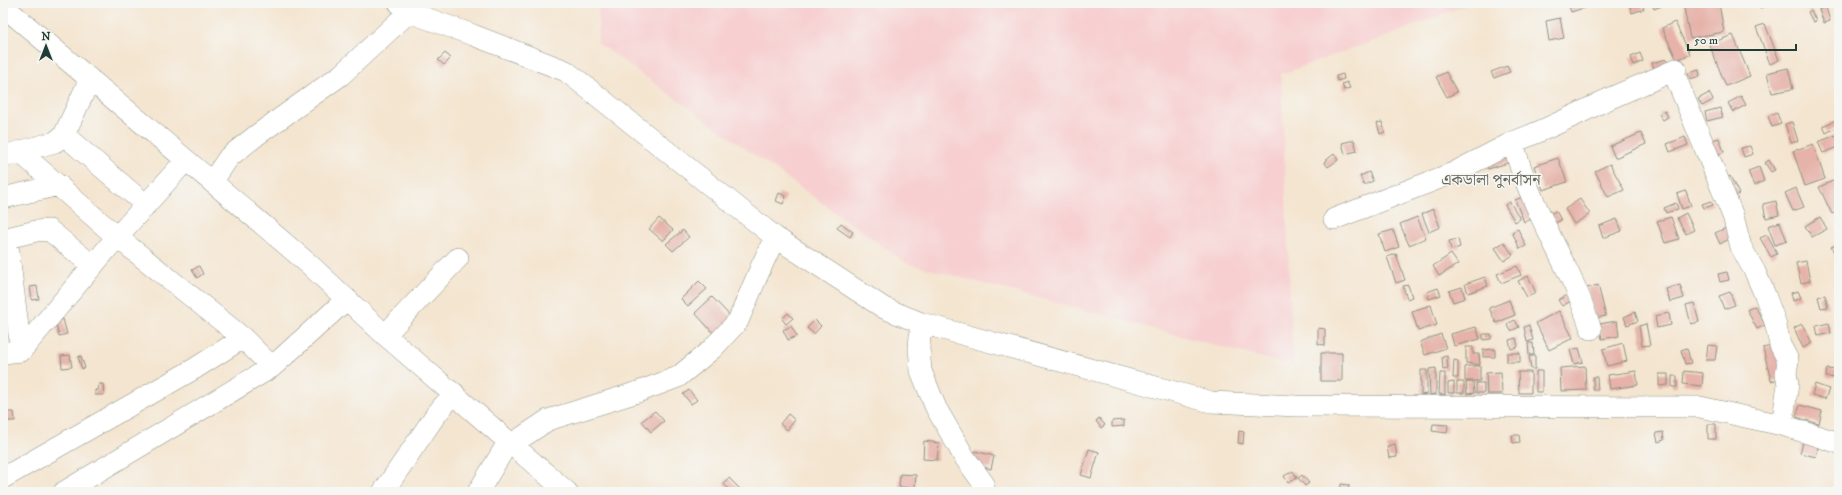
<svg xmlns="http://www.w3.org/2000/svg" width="1842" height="495" font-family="'IM FELL DW Pica','Noto Serif Bengali',serif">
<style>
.built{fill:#f7cfd0}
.building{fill:#e6b2a9}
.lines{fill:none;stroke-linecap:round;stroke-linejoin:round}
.minor-casing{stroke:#8a9182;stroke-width:22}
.minor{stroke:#fff;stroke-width:21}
.labels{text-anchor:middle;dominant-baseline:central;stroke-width:3;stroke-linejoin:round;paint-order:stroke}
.quarter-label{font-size:16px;fill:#65665d;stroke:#f6f6f2}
</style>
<rect width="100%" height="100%" fill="#f6f6f2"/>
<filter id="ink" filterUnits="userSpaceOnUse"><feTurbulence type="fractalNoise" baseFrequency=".025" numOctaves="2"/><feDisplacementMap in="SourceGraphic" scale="8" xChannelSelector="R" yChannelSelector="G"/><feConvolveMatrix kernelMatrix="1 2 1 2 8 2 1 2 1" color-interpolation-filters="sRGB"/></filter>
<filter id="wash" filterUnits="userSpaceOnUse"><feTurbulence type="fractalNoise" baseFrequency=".012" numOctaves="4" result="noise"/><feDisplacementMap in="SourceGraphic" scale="16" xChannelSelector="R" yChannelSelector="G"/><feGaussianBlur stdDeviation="0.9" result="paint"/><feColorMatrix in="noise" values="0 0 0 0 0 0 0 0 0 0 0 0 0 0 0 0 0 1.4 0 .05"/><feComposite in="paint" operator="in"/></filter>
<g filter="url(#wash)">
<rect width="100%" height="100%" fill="#f4e5d0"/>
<!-- built -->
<path class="built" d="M598 3H1470L1396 33 1281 74 1293 366 906 263 598 43Z"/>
<g id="blocks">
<!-- building -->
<path class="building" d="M1568 3H1586L1587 7 1571 12Z
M1629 3H1642L1644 9 1632 13Z
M1652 3H1669L1654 9Z
M1683 3H1719L1724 32 1690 38Z
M1758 3H1775L1760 8Z
M1826 7 1830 21 1824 23 1819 9Z
M1811 10 1816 21 1813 22 1808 12Z
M1560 18 1564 38 1549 41 1546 21Z
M1675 22 1690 54 1677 60 1662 28Z
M1765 24 1779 60 1770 64 1756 27Z
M1733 35 1750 76 1726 86 1709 44Z
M445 53 451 58 444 65 438 60Z
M1640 53 1643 61 1634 65 1631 57Z
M1666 59 1669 68 1656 73 1652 63Z
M1507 66 1510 72 1494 78 1491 72Z
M1788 68 1793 89 1772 93 1767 73Z
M1699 70 1700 76 1690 79 1688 73Z
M1446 72 1457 92 1447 97 1436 77Z
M1343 74 1344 79 1337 81 1336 76Z
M1347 82 1350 88 1344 90 1342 84Z
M1709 93 1713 100 1702 106 1698 99Z
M1741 96 1746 105 1733 112 1728 103Z
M1720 108 1723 117 1707 121 1705 112Z
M1665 111 1668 117 1663 120 1659 114Z
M1777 113 1781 124 1772 127 1768 116Z
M1838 119 1839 126 1826 133 1823 126Z
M1382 122 1385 132 1380 134 1377 123Z
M1792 122 1798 141 1791 143 1785 124Z
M1641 133 1646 144 1615 158 1610 146Z
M1836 135 1839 147 1823 153 1818 142Z
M1685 137 1688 145 1670 152 1667 144Z
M1719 138 1724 152 1713 156 1707 142Z
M1354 140 1357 151 1345 154 1342 143Z
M1813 144 1825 179 1805 186 1793 151Z
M1750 146 1753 154 1744 157 1741 148Z
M1334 154 1338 160 1328 167 1324 162Z
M1509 156 1511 162 1488 169 1486 163Z
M1558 158 1567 182 1543 190 1534 166Z
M1769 160 1775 170 1771 172 1765 163Z
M1610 164 1624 190 1608 197 1595 171Z
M1759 167 1764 181 1754 186 1748 171Z
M1369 172 1373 181 1364 185 1360 176Z
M1730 176 1739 194 1731 198 1722 181Z
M1833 181 1839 194V210L1832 214 1819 187Z
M1796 188 1804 207 1793 211 1785 193Z
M1686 191 1691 206 1682 209 1677 194Z
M779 193 786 196 783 204 776 201Z
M1523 197 1532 219 1524 222 1515 200Z
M1580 199 1590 214 1574 224 1565 209Z
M1711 201 1713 205 1704 208 1702 204Z
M1776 201 1779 215 1766 218 1763 204Z
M1510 202 1520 219 1515 222 1505 205Z
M1676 203 1678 209 1666 213 1664 208Z
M1433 209 1440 227 1429 232 1422 214Z
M1556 211 1561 220 1552 225 1547 215Z
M1686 213 1694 230 1686 234 1677 218Z
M1417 217 1426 238 1409 245 1400 224Z
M1671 217 1679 239 1665 243 1657 221Z
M1820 217 1827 229 1812 237 1805 226Z
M659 218 673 230 663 241 649 229Z
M1617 219 1622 231 1603 238 1599 226Z
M1780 222 1787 241 1775 245 1768 226Z
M841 223 853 232 850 237 837 228Z
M1726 228 1731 238 1720 244 1715 233Z
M1518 229 1526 246 1520 249 1512 232Z
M683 230 689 237 673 251 666 244Z
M1393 230 1399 247 1385 252 1379 234Z
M1767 235 1777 254 1771 257 1760 238Z
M1458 239 1460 247 1451 250 1449 241Z
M1504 242 1513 255 1504 261 1495 248Z
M1836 245 1839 250V256L1837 257 1831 247Z
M1396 254 1405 280 1396 283 1387 257Z
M1451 254 1458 264 1439 276 1433 266Z
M1806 261 1810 281 1801 283 1796 263Z
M199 266 203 274 197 278 192 270Z
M1517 266 1521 275 1501 283 1497 274Z
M1727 272 1729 280 1720 282 1718 274Z
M1528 276 1536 293 1527 297 1518 281Z
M1485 277 1488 286 1468 293 1465 284Z
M699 281 707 289 688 306 681 299Z
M1408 285 1412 297 1407 299 1403 286Z
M1598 285 1606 316 1595 318 1587 288Z
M1680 285 1684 298 1670 302 1666 289Z
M37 286 39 299 32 300 30 287Z
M1462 287 1465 298 1453 302 1449 291Z
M1438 288 1441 295 1429 299 1427 292Z
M1798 291 1801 298 1793 301 1791 293Z
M1730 292 1735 305 1724 309 1719 296Z
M1570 294 1573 300 1562 306 1558 300Z
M1825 295 1828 307 1821 308 1818 297Z
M712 297 734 320 716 336 695 313Z
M1509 300 1515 315 1496 323 1489 308Z
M1694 303 1699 322 1691 324 1686 305Z
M1431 305 1437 325 1418 331 1412 311Z
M1755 306 1765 325 1757 329 1747 310Z
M1559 311 1573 338 1549 350 1536 323Z
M1635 312 1638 321 1627 325 1624 317Z
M788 313 793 318 786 324 782 319Z
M1669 313 1671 325 1657 328 1655 316Z
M63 319 67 334 59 336 55 321Z
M815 320 821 326 814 334 807 328Z
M1515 320 1519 327 1511 331 1507 324Z
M1617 321 1619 336 1602 339 1599 324Z
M1829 323 1831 333 1818 336 1816 326Z
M1646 324 1650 345 1642 346 1639 326Z
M1802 324 1812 343 1803 348 1794 328Z
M1529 325 1533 340 1527 342 1524 327Z
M791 326 797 336 788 340 783 330Z
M1476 327 1480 339 1454 346 1451 334Z
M1318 328 1325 329V345L1318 344Z
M1441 334 1446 348 1425 355 1420 342Z
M1483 334H1491V339L1483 340Z
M1516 338 1518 347 1511 349 1509 340Z
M1528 343H1533L1534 355H1529Z
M1623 343 1627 361 1607 366 1603 349Z
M1708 345 1717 346 1715 360H1706Z
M1775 345 1784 378 1771 381 1763 348Z
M1466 347H1473V354H1479L1480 365 1466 363Z
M1579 348 1583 362 1574 364 1570 350Z
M1687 348 1691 363 1685 364 1681 350Z
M1495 349V357H1483V350Z
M1321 353H1342V381H1321Z
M1507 353H1520V362H1507Z
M70 355 72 367 62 368 61 356Z
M81 356 85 368 82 369 78 357Z
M1447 356 1448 369 1443 370 1442 357Z
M1529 356H1535V369H1531Z
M1454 360 1458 361V378H1453Z
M1465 366H1480V381H1465Z
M1585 366 1586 390 1561 391 1560 368Z
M1436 368V394L1430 395 1429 369Z
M1827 369 1838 370V378L1826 377Z
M1421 370H1427V394L1421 395Z
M1536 371H1542V392H1536Z
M1636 371 1638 385 1610 389 1608 375Z
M1684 371 1703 373 1702 386 1683 384Z
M1501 372 1502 394H1487L1486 373Z
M1518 372H1531V393H1519Z
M1440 373H1445V395L1439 394Z
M1659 374H1668V385L1659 386Z
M1672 376H1677V387H1672Z
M1593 377H1597L1598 390H1593Z
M1454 382V393H1448V383Z
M1457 382H1464V393H1457Z
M1466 382H1473L1474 393 1467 394Z
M1476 383H1484V393H1476Z
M99 384H103L104 395H95V390H98Z
M1815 384 1829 389 1825 399 1812 395Z
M689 390 697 400 691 404 683 394Z
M1800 405 1822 411 1819 424 1796 417Z
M655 411 664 421 651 432 642 421Z
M6 412H14L15 421H7Z
M788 414 795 420 787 430 780 424Z
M1099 418 1105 425 1101 428 1096 421Z
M1124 420V426L1112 427V421Z
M1433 424 1448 425 1447 433 1432 431Z
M1708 424H1716V439H1708Z
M1239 431 1244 432 1243 444 1238 443Z
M1663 432 1664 440 1658 442 1656 433Z
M1512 435H1519L1520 442 1513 443Z
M1804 439 1819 442 1816 457 1800 453Z
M924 441 939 443 937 460 923 459Z
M1395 444 1397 457 1389 458 1387 446Z
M1089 449 1099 452 1091 478 1081 475Z
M975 451 994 456 991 469 972 464Z
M1293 471 1297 478 1288 483 1284 476Z
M900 474 916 475 915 488 899 487Z
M1302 475 1309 483 1305 486 1298 478Z
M729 478 743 492H731L723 483Z
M1341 484 1349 485 1348 492H1340Z"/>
</g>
</g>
<g filter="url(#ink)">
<use href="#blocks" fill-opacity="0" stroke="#8a9182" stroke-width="1"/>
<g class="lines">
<defs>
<path id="minor" d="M399 3 409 12 473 35 566 71 775 237 884 308 921 323 1211 402 1296 406 1700 407 1782 425 1839 443
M3 6 255 218 310 265 385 335 567 492
M1673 71 1733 216 1741 247 1755 272 1765 295 1775 322 1780 345 1788 360 1786 374 1788 384 1782 425
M64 135 146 205
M20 152 117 237 243 338 272 367
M3 156 55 142 64 135 90 79
M212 182 229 157 257 135 341 75 409 12
M3 198 59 185
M1334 219 1453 173 1513 142
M7 238 21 351
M3 239 36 231 49 230 93 266
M921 323 919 348 921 371 936 408 965 458 984 484V492
M1591 329C1586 316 1582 302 1576 289 1554 241 1526 194 1513 142 1541 132 1567 119 1594 106 1621 92 1649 83 1676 69
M385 335 458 258
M3 353 21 351 117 237 186 160
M512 444 548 420 638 392 678 377 712 349 738 321 761 267 775 237
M3 478 194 369 243 338
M64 492 272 367 347 299
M383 492 435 416 454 393
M478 492 509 441"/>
</defs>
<!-- minor casing -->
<use href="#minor" class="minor-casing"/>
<!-- minor -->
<use href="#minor" class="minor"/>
</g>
</g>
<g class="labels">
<!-- quarter labels -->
<g class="quarter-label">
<text x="1491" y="180">একডালা পুনর্বাসন</text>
</g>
</g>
<!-- margin -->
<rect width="1842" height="495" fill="none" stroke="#f6f6f2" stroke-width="16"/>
<!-- north arrow -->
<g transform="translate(46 46)" stroke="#f6f6f2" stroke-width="3" paint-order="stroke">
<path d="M0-3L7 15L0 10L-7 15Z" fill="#1f3d34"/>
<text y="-6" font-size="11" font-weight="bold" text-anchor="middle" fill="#1f3d34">N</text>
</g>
<!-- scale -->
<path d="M1688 44v6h108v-6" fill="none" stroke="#1f3d34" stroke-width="2"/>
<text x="1694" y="44" font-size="12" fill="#1f3d34" stroke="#f6f6f2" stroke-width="3" paint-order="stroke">50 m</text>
</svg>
